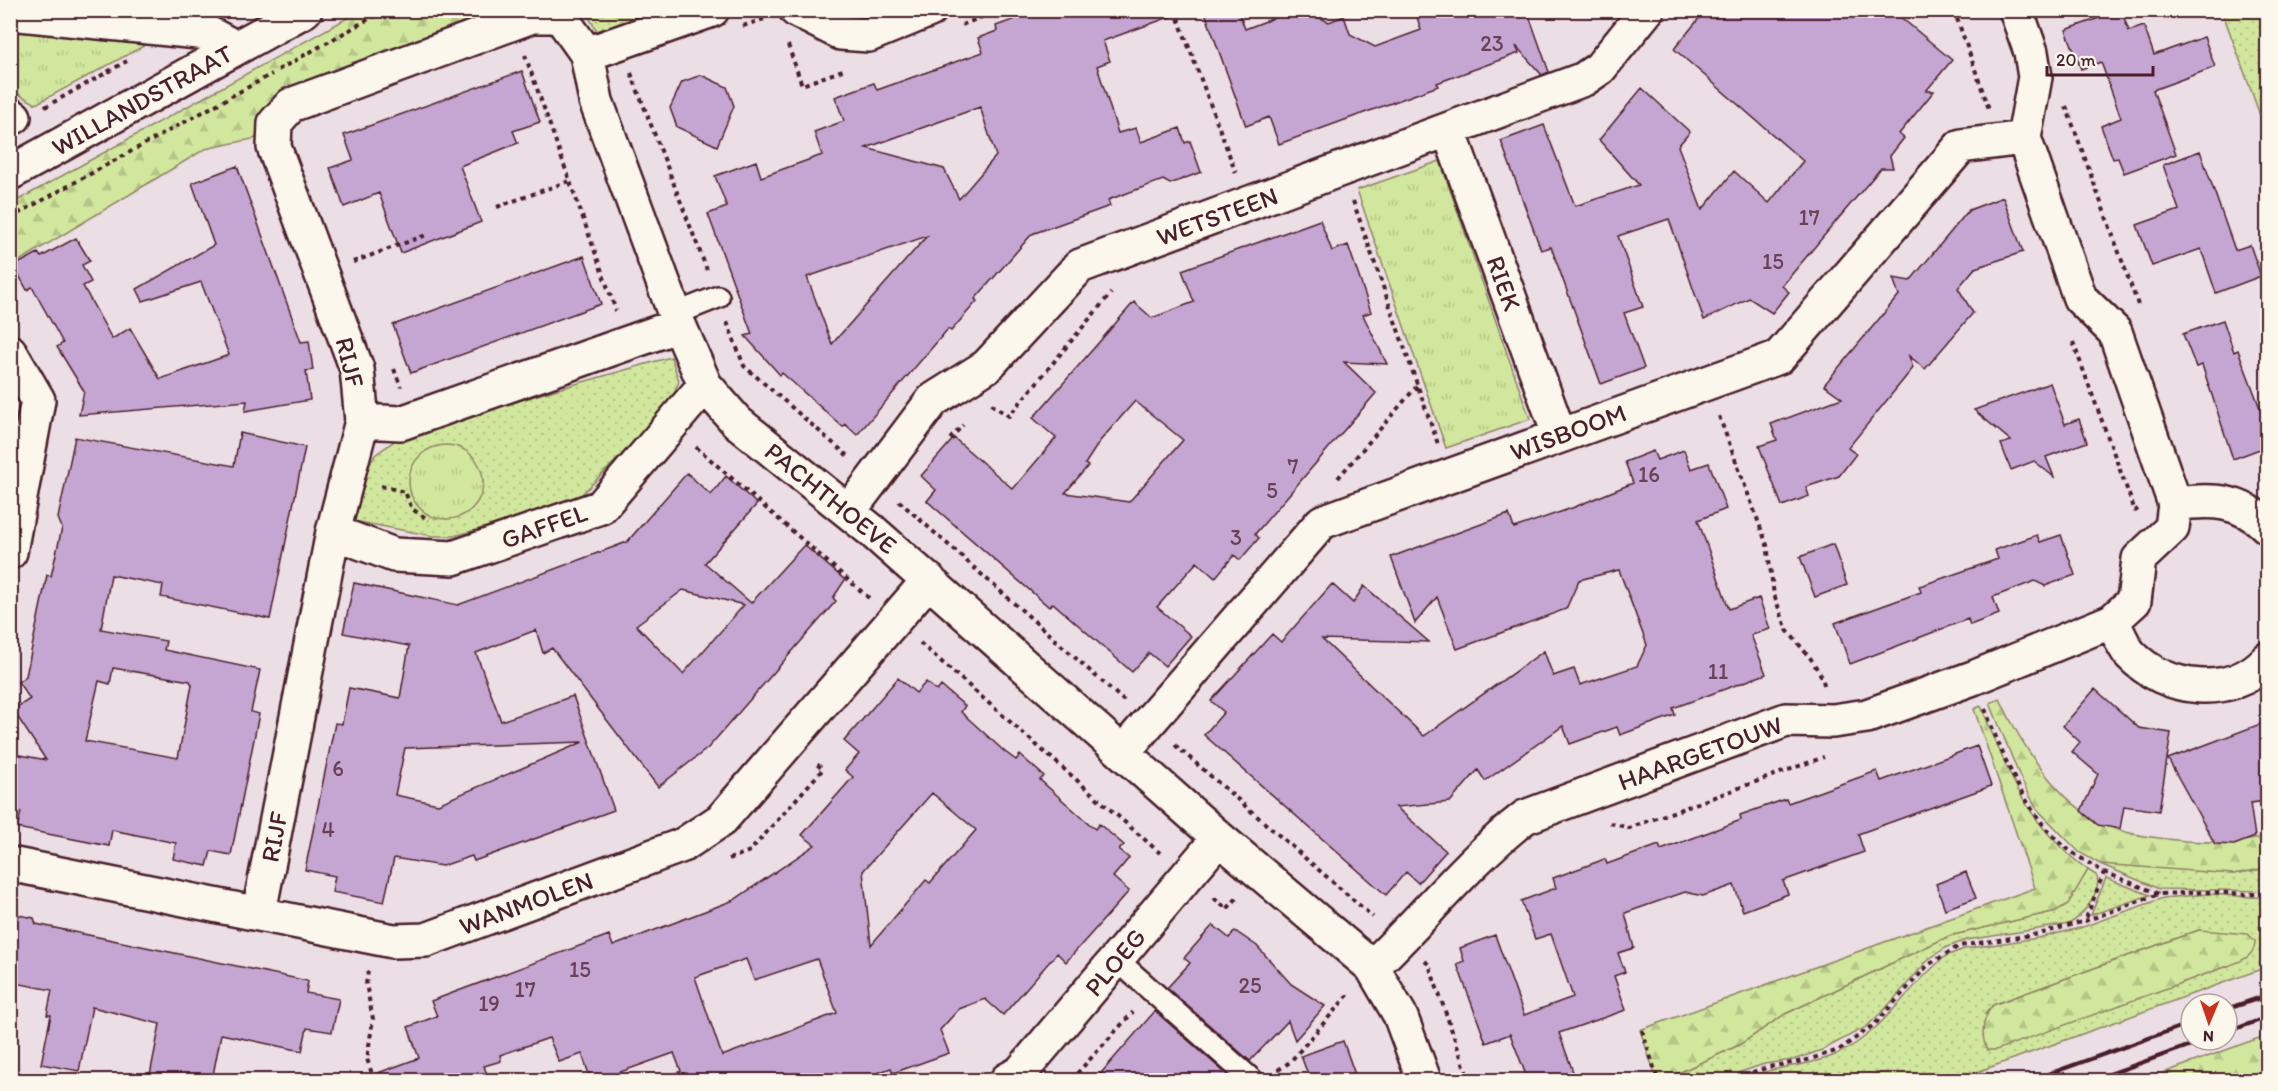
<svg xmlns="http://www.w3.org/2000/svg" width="2278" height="1091" font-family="Itim,sans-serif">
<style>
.grass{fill:url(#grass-dots);stroke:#8e8364;stroke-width:1.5;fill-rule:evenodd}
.forest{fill:url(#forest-firs);stroke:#8e8364;stroke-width:1.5}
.park{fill:url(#park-tufts);stroke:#8e8364;stroke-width:1.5}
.building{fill:#c5a5d1;stroke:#4a1f2b;stroke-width:1.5;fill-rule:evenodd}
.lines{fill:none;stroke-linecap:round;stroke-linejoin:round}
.lane-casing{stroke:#4a1f2b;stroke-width:26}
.street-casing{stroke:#4a1f2b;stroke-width:38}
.path{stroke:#4a1f2b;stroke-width:4;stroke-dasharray:4.5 4.5;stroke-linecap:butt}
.lane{stroke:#fbf7ec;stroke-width:21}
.street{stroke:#fbf7ec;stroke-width:33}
.rail{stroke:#4a1f2b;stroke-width:4.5}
.labels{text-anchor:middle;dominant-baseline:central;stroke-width:4.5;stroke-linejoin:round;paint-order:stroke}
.number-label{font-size:22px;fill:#694054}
.street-label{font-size:26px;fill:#4a1f2b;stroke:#fbf7ec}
</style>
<defs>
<pattern id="grass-dots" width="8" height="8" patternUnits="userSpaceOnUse" patternTransform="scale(1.5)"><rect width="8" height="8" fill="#d1e79d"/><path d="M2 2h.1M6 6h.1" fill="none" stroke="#b5c687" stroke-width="1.8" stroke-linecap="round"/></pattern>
<pattern id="forest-firs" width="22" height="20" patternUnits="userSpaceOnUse" patternTransform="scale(1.5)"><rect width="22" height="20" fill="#d1e79d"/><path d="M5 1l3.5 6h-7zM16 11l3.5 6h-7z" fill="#b5c687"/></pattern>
<pattern id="park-tufts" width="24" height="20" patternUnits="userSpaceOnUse" patternTransform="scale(1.5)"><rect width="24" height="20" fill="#d1e79d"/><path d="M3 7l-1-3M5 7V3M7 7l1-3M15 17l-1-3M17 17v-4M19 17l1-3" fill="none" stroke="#b5c687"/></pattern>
</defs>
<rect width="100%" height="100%" fill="#ebdee4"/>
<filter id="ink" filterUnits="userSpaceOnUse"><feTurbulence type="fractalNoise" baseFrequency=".0167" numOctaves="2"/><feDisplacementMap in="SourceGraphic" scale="12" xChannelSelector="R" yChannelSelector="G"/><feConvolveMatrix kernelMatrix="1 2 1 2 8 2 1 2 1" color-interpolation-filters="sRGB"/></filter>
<g filter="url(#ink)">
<!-- grass -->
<path class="grass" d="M585 11H665L599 34Z
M2222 11H2267V134Z
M671 357 679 381 671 402 661 416 578 498 537 513 454 536H433L354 521 365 474 375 455 397 439 544 393Z
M2116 863 2233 874 2267 868V891L2159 889 2100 864Z
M2088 870 2096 875C2104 889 2082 917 2069 924L1967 940 1947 947 1929 959 1886 1008 1866 1027 1822 1050 1793 1060 1764 1064 1741 1072 1729 1080H1663L1739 1045 1785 1014 1949 936 2056 911Z
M2106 878 2150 895 2091 915Z
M2209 894 2267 898V967L1955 1080H1743C1772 1065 1807 1068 1837 1054 1883 1033 1907 987 1946 956L1964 949 2038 938 2080 928 2163 898ZM2199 930 2228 966 2135 999 1985 1014 1993 1005Z"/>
<!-- forest -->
<path class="forest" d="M360 11H509L284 102 257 122V138L205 149 11 266V204Z
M2000 699C2023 749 2065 815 2122 831 2142 837 2164 839 2185 841 2218 843 2235 843 2267 837V868L2233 874 2100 864 2079 852 2037 809 2020 777 1990 703Z
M1981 706C2009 774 2026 825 2088 870L2068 904 2056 911 1949 936 1785 1014 1739 1045 1663 1080H1657L1640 1030 2035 888 1974 709Z
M2199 930 2248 934 2255 941C2255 957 2241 961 2228 966L1996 1050H1987C1980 1035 1983 1017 1993 1005Z
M2267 1035V1080H2144Z"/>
<!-- park -->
<path class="park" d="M11 27 153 41 36 104 11 90Z
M1440 161 1530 419 1446 448 1357 190Z
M409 482a37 37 0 1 1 74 0a37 37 0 1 1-74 0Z"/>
<!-- building -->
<path class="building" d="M1040 10H1177L1178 14 1103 41 1110 61 1097 66 1118 133 1136 128 1141 142 1180 128 1185 143 1190 141 1201 172 1170 184 1163 180 1108 200 1110 206 1032 234 975 299 977 301 951 331 948 329 857 435 845 424 843 427 782 373 780 375 745 336 752 334 708 214 727 207 715 176 756 161 761 177 822 155 814 132 844 121 835 97 874 83 877 90 983 52 978 38 997 31 996 26ZM980 107 996 156 959 199 944 169 866 148ZM927 236 832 344 807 277Z
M1204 10H1238L1245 29 1295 10H1302L1329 22 1344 16 1350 34 1375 47 1421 30 1417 17 1435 10H1527L1549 72 1542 75 1516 46 1519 53 1437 83 1438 86 1279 144 1269 117 1246 126Z
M1706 10H1892L1952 60 1926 91H1934L1899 134 1904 138 1890 156 1893 168H1881L1838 219 1782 286 1789 292 1772 313 1749 298 1704 320 1669 219 1618 236 1643 307 1624 313 1644 368 1601 384 1551 247 1541 250 1501 141 1544 125 1575 206 1639 185 1599 140 1642 88 1690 132 1678 146 1702 210 1734 171 1769 203 1803 161 1674 49Z
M2121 10 2129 31 2144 26 2154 55 2204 37 2215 67 2153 90 2176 154 2124 173 2118 158 2113 159 2101 126 2121 118 2101 62 2081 69 2066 30Z
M522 71 540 122 513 131 518 143 460 166 481 222 401 253 379 193 344 207 330 168 353 160 344 135Z
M701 75 727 87 734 106 717 146 677 127 670 108 682 82Z
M2200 151 2235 250 2250 245 2261 276 2216 293 2201 249 2152 266 2137 225 2179 210 2163 165Z
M237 166 301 342 309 341 313 370 306 371 310 400 245 411 247 401 79 415 84 391 57 347 63 343 32 287 27 290 14 266 38 253 41 257 76 238 90 261 82 265 91 282 83 286 112 339 130 328 160 379 229 355 201 282 143 301 137 289 214 245 192 183Z
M2003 197 2023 252 1975 268 1958 288 1973 313 1925 369 1909 356 1913 368 1848 448 1856 454 1839 476 1806 487 1809 496 1782 506 1759 446 1777 440 1771 424 1842 398 1824 385 1899 295 1893 278 1910 281 1969 210Z
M1320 220 1332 251 1348 245 1371 312 1363 315 1387 364 1344 362 1376 393 1255 534 1259 538 1240 560 1234 555 1215 578 1197 562 1157 607 1191 636 1165 666 1149 653 1132 672 1053 603 1049 607 927 501 936 490 921 476 954 438 1013 489 1056 438 1033 418 1134 302 1152 318 1194 302 1182 270ZM1135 401 1183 440 1129 502 1065 493 1088 466 1085 464 1100 441Z
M584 256 601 304 411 373 393 325Z
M2223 320 2234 352 2238 350 2268 429V446L2233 459 2202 365 2196 367 2183 334Z
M2050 383 2065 424 2079 419 2087 442 2046 457 2054 477 2034 461 2011 470 2001 444 2011 441 1974 410Z
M240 433 305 447 270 619 161 597 163 585 111 575 101 629 166 641 164 650 260 670 251 712 259 714 231 855 211 851 207 866 173 859 176 843 112 830 109 846 17 828 21 812 10 809V753L46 760 13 710 30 699 18 682 26 676 47 575 51 576 62 528 58 518 75 437 234 466ZM113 668 190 681 192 685 178 758 85 741 99 681 110 684Z
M1684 450 1691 469 1709 463 1726 509 1698 520 1729 609 1759 598 1770 629 1751 635 1766 674 1673 708 1675 715 1620 735 1617 727 1570 744 1563 726 1485 781 1478 770 1450 802 1396 807 1446 851 1418 883 1406 872 1386 895 1204 735 1224 712 1211 701 1272 634 1281 642 1332 584 1353 603 1364 586 1429 642 1322 639 1424 736 1544 651 1553 676 1574 669 1580 685 1637 666 1647 645 1619 570 1579 580 1566 609 1457 649 1437 597 1415 623 1391 557 1509 514 1514 528 1572 508 1633 483 1625 462 1653 451 1657 460Z
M687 473 711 495 726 476 757 504 705 563 751 603 804 545 845 580 833 598 836 601 708 748 658 787 552 648 543 653 536 630 476 653 501 721 573 696 614 810 474 861 472 856 442 866 394 858 384 902 332 892 335 876 305 870 335 723 342 724 349 688 400 698 409 646 343 633 354 583 458 605 627 542ZM683 590 744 605 683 674 636 625ZM583 742 438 804 395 795 405 748Z
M2037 535 2040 542 2061 535 2075 575 2045 586 2035 581 1993 597 1999 614 1970 625 1968 619 1850 664 1835 623 1921 592 1919 586 1923 585 1998 559 1995 550Z
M1833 544 1847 585 1815 597 1800 557Z
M898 678 916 693 926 682 937 691 941 686 965 706 961 712 1005 752 1016 760 1020 755 1044 776 1040 780 1095 829 1099 824 1124 845 1119 850 1129 858 1113 877 1129 891 1066 962 1057 953 1003 1015 985 999 959 1009 940 1030 949 1053 893 1073 891 1068 858 1080H664V1078L681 1071 674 1053 598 1080H591L582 1054 559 1062 549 1038 500 1055 501 1061 484 1066 489 1080H368L367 1077 419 1058 408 1027 437 1016 431 1001 609 935 613 946 734 900 815 845 802 835 853 777 845 770 859 754 844 741ZM932 793 976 830 930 883 926 880 871 945 863 871ZM746 959 754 980 817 959 837 1013 722 1056 695 977Z
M2095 689 2139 728 2171 733 2159 811 2124 806 2120 829 2098 825 2081 811 2098 774 2072 752 2080 742 2063 726Z
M2268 721V801L2250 803 2255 837 2234 845 2215 844 2168 759Z
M1977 746 1991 786 1858 834 1864 852 1783 881 1788 894 1743 911 1734 885 1703 896 1685 892 1625 913 1634 948 1618 953 1625 972 1614 976 1626 1010 1559 1033 1576 1080H1528L1510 1034 1486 1043 1457 964 1464 961 1460 948 1495 935 1524 1015 1573 997 1551 934 1535 939 1521 901 1556 888 1553 878 1605 859 1607 864 1659 845 1661 850 1741 820 1740 815 1786 799 1788 803 1877 771 1881 781Z
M1966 872 1976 898 1945 909 1936 884Z
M19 915 34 918 36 924 308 981 306 993 339 999 332 1032 307 1028 302 1051 221 1034 212 1080H149L160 1024 92 1007 79 1071 41 1064 51 1015H47L52 990 10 982V924Z
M1213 925 1229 938 1235 931 1257 946 1291 984 1325 1006 1295 1040 1288 1021 1250 1061 1167 988 1190 963 1184 958Z
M1155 1011 1233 1080H1095Z
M1343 1041 1357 1080H1310L1301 1056Z"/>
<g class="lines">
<defs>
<path id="lane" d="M675 314 718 297
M1117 960 1252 1080"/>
<path id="street" d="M796 10 841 33 869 35 930 10
M2016 10 2031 52 2035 77 2024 138 2080 298 2115 332 2175 504 2172 528 2139 559 2134 601 2112 621C2118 632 2123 646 2130 654 2165 691 2232 700 2268 659
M10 13 208 33 236 48
M587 54 712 10
M10 115 14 117
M1449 131 1559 434
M10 173 305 10
M10 352 38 400 10 552
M362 421 401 423 679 325
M2175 504C2212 499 2239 499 2268 527
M849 511 933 400 987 366 1080 266 1584 79 1600 68 1647 10
M333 532 394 555 453 558 601 507 705 385
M1123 752 1322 522 1779 357 1961 146 2024 138
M10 864 393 941 426 940 683 845 721 820 929 580
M259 912 333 532 362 421 357 369 274 147 275 123 291 105 532 16H560L587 54 596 101 679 325 705 385 737 422 871 530 1219 838 1372 967 1400 1015 1424 1080
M1372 967C1424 918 1469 860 1525 817L1786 720 1833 721 1867 716 1973 678 2112 621
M1007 1080 1020 1073 1219 838"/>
</defs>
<!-- lane casing -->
<use href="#lane" class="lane-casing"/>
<!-- street casing -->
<use href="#street" class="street-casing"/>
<!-- path -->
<path class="path" d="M1175 10 1236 173
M1954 10 1989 109
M962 25 998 10
M743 26 764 19
M788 45 802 85 843 70
M525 55 616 311
M278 70 385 10
M631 73 707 270
M2066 106 2138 305
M45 107 127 61
M1353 201 1438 444
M497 207 569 181
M10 218 272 74
M353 262 429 234
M727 322 744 366 848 456
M2073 342 2135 511 2138 509
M394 369 401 387
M991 404 1009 416 1111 293
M1719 416 1767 545 1774 595 1787 630 1811 659 1822 677 1825 688
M950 439 963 425
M696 447 869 598
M1338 478 1417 386
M381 486 405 492 412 509 429 520
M899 501 1124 701
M920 643 1160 853
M1985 709C2004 758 2026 817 2069 850 2080 858 2092 865 2104 872L2085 921
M1175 745 1373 917
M1610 823 1629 828 1824 757
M729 859 750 851 823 769 815 763
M2104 872 2159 894
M1214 898 1227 909 1237 898
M1425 961 1429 965 1469 1080
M368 971 366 984 373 1019 367 1059 374 1080
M1642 1030 1658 1080
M1278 1070 1290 1062 1348 995
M1071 1080 1133 1012
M1736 1080 1768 1067 1804 1061 1839 1050 1875 1024 1928 965 1959 946 2039 934 2085 921 2159 894 2209 892 2268 895"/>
<!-- lane -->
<use href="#lane" class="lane"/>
<!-- street -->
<use href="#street" class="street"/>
<!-- rail -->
<path class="rail" d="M2227 1009 2268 995
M2227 1032 2268 1017
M2032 1080 2191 1023
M2093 1080 2205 1040"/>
</g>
</g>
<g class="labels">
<!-- number labels -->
<g class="number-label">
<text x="1492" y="43">23</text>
<text x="1809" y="217">17</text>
<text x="1773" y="261">15</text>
<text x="1293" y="466">7</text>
<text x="1649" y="474">16</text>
<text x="1272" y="490">5</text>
<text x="1236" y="537">3</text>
<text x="1718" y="671">11</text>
<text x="338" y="768">6</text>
<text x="328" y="829">4</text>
<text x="580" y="969">15</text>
<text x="1250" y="985">25</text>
<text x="525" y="989">17</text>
<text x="489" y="1003">19</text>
</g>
<!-- street labels -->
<g class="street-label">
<text transform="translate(142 100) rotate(-29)">WILLANDSTRAAT</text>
<text transform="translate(1217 216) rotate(-20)">WETSTEEN</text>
<text transform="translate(1504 283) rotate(70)">RIEK</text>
<text transform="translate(350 362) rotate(76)">RIJF</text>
<text transform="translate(1568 432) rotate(-20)">WISBOOM</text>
<text transform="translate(831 498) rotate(39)">PACHTHOEVE</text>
<text transform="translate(544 526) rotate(-19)">GAFFEL</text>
<text transform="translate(1700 753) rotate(-20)">HAARGETOUW</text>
<text transform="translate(274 837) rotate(-79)">RIJF</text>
<text transform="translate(526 903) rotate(-20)">WANMOLEN</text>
<text transform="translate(1115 962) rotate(-50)">PLOEG</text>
</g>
</g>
<!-- margin -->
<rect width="2278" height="1091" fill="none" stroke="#fbf7ec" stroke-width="36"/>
<rect x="18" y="18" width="2242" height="1055" fill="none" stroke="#4a1f2b" stroke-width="2" filter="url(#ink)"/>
<!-- north arrow -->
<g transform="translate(2209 1022) rotate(182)"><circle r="28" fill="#fbf7ec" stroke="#b4a19f" stroke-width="1.5"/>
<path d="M0-4.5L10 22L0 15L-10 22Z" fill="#c8321e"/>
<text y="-9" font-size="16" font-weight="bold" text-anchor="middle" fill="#4a1f2b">N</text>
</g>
<!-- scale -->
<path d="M2047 66v9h106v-9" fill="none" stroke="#4a1f2b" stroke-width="3"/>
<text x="2056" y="66" font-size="18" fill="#4a1f2b" stroke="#fbf7ec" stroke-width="4.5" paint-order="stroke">20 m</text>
</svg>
